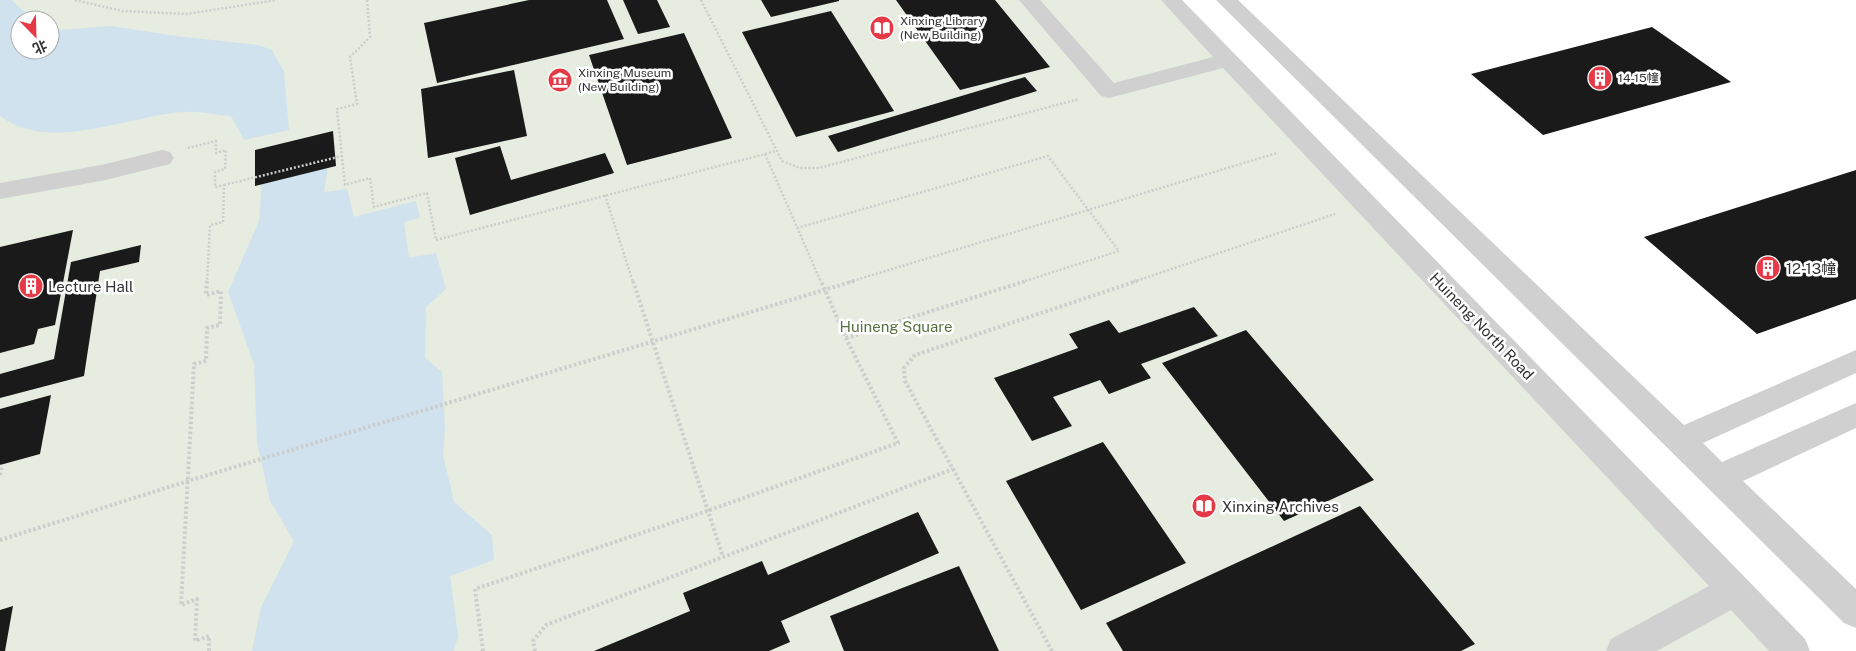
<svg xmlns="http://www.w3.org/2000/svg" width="1856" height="651" font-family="'Public Sans','Noto Sans SC',sans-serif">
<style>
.green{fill:#e6ecdf;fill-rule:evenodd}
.water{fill:#cfe2ee}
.building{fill:#1a1a1a}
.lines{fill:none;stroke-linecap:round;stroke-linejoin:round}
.path-far1{stroke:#cdcdcd;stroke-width:2.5;stroke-dasharray:2 2;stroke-linecap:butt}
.path{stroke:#cdcdcd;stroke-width:4;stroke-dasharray:2.5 2.5;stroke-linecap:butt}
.minor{fill:#d0d0d0;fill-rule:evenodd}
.labels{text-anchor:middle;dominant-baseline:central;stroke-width:5;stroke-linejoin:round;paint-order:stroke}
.far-poi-label{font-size:12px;fill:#333;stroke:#fff;text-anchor:start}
.poi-label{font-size:15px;fill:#333;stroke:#fff;text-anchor:start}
.park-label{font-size:15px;fill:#56703f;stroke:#fff}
.street-label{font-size:15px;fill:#333;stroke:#fff}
</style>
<rect width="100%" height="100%" fill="#fff"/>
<!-- green -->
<path class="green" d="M0 0H1171L1793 651H0ZM20 20H50V50H20Z"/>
<!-- water -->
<path class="water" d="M0 0H11L34 20H20V50H50V28L57 30 111 26 176 36 258 45 272 50 284 72 289 130 244 140 231 116C216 115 199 111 184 112 129 115 50 154 0 116Z
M263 167H328L324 192 347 189 354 217 416 201 420 218 404 222 409 258 436 253 446 289 426 307 425 358 442 372 445 429 443 455 454 502 492 535 494 560 450 576 458 636 454 651H252L261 607 294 541 270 501 257 442 254 364 228 292 259 221Z"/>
<!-- building -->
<path class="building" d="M529 0H607L624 39 437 83 424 23Z
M623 0H657L670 27 638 34Z
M761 0H839V1L771 17Z
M896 0H995L1050 67 960 90Z
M831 11 894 111 796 137 742 32Z
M1652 27 1731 82 1543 135 1471 74Z
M684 33 732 138 627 165 589 55Z
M514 70 527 136 428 158 421 89Z
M1025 77 1037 91 838 152 828 136Z
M333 131 336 166 255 186V150Z
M500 146 511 180 605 153 614 173 470 215 455 158Z
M1856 170V299L1757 334 1644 237Z
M73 230 55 325 38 329 34 344 0 353V247Z
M141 245 139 262 100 271 84 376 0 398V374L54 359 71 262Z
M1194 307 1218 336 1141 364 1151 378 1109 394 1100 380 1053 397 1072 426 1032 441 994 378 1078 348 1069 334 1109 320 1119 333Z
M1246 330 1374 480 1284 521 1162 363Z
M51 395 40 454 0 465V409Z
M1103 442 1186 563 1081 610 1006 481Z
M1360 506 1475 644 1461 651H1123L1106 623Z
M918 512 939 553 781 621 790 642 769 651H594L690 611 683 593 762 561 768 575Z
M959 566 999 651H844L830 616Z
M13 606 5 651H0V610Z"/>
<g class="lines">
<!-- path-far1 -->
<path class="path-far1" d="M75 0 122 11 186 14 277 0
M367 0 370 37 350 57 357 104 337 109 345 185 370 178 374 207 427 193 436 240 776 151
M701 0 782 161 800 168H819L1079 99
M188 148 216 141V153L226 150 225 169 215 172V187L224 185 223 222 210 225 207 282
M765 154 821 282
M224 185 342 156
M605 195 633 282
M797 228 1048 156 1119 251 1022 282
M849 282 1277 153
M1133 282 1335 214"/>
<!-- path -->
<path class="path" d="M207 281 206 295 221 291 220 325 207 328 206 361 194 364 181 605 197 599 195 641 209 636V651
M633 281 723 557
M846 338 1026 281
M0 475 2 465
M0 540 188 481 854 281
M483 651 475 589 707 511 898 443 846 338 821 281
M535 651 533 641 546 625 953 469
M1052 651 905 381 904 368 915 355 1137 281"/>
<!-- minor -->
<path class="minor" d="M1019 0H1040L1114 83 1213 57 1161 0H1182L1805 639 1810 651H1769L1731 610 1657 651H1606L1611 639 1709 586 1223 68 1109 98 1101 96Z
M1216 0H1238L1684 425 1856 350V373L1703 443 1722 462 1856 403V428L1743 481 1856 589V628L1844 623Z
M162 150 170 152 174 158 170 164 101 181 0 199V183L101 165Z"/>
</g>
<!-- icons -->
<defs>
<symbol id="library-disc" viewBox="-11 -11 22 22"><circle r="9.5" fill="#e63946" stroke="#fff"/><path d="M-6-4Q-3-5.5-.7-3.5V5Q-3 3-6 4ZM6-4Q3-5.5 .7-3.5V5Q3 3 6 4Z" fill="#fff"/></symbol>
<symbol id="building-disc" viewBox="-11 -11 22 22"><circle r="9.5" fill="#e63946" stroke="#fff"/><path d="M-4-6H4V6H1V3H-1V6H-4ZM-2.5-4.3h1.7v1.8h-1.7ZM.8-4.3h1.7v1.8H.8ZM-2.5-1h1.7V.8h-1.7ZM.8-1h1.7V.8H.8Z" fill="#fff"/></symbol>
<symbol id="museum-disc" viewBox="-11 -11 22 22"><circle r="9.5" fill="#e63946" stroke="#fff"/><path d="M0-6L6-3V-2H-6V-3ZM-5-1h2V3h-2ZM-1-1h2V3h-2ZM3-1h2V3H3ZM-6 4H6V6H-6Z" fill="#fff"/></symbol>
</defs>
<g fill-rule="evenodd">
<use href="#library-disc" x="868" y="14" width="28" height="28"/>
<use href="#building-disc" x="1586" y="64" width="28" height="28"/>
<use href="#museum-disc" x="546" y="66" width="28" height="28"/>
<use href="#building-disc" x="1754" y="254" width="28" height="28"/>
<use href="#building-disc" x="17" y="272" width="28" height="28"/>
<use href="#library-disc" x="1190" y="492" width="28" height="28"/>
</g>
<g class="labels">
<!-- far-poi labels -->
<g class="far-poi-label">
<text x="900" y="21">Xinxing Library<tspan x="900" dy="14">(New Building)</tspan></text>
<text x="578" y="73">Xinxing Museum<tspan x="578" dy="14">(New Building)</tspan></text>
<text x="1618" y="78">14-15幢</text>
</g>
<!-- poi labels -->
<g class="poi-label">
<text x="1786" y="268">12-13幢</text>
<text x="48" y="286">Lecture Hall</text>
<text x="1222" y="506">Xinxing Archives</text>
</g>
<!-- park labels -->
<g class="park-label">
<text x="896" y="326">Huineng Square</text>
</g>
<!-- street labels -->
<g class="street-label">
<text transform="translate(1482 326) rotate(46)">Huineng North Road</text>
</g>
</g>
<!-- north arrow -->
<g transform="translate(35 35) rotate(157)"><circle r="24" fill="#ffffff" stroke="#adadad"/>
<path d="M0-4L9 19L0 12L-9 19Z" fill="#e63946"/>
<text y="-8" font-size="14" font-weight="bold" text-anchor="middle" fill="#333333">北</text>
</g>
</svg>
